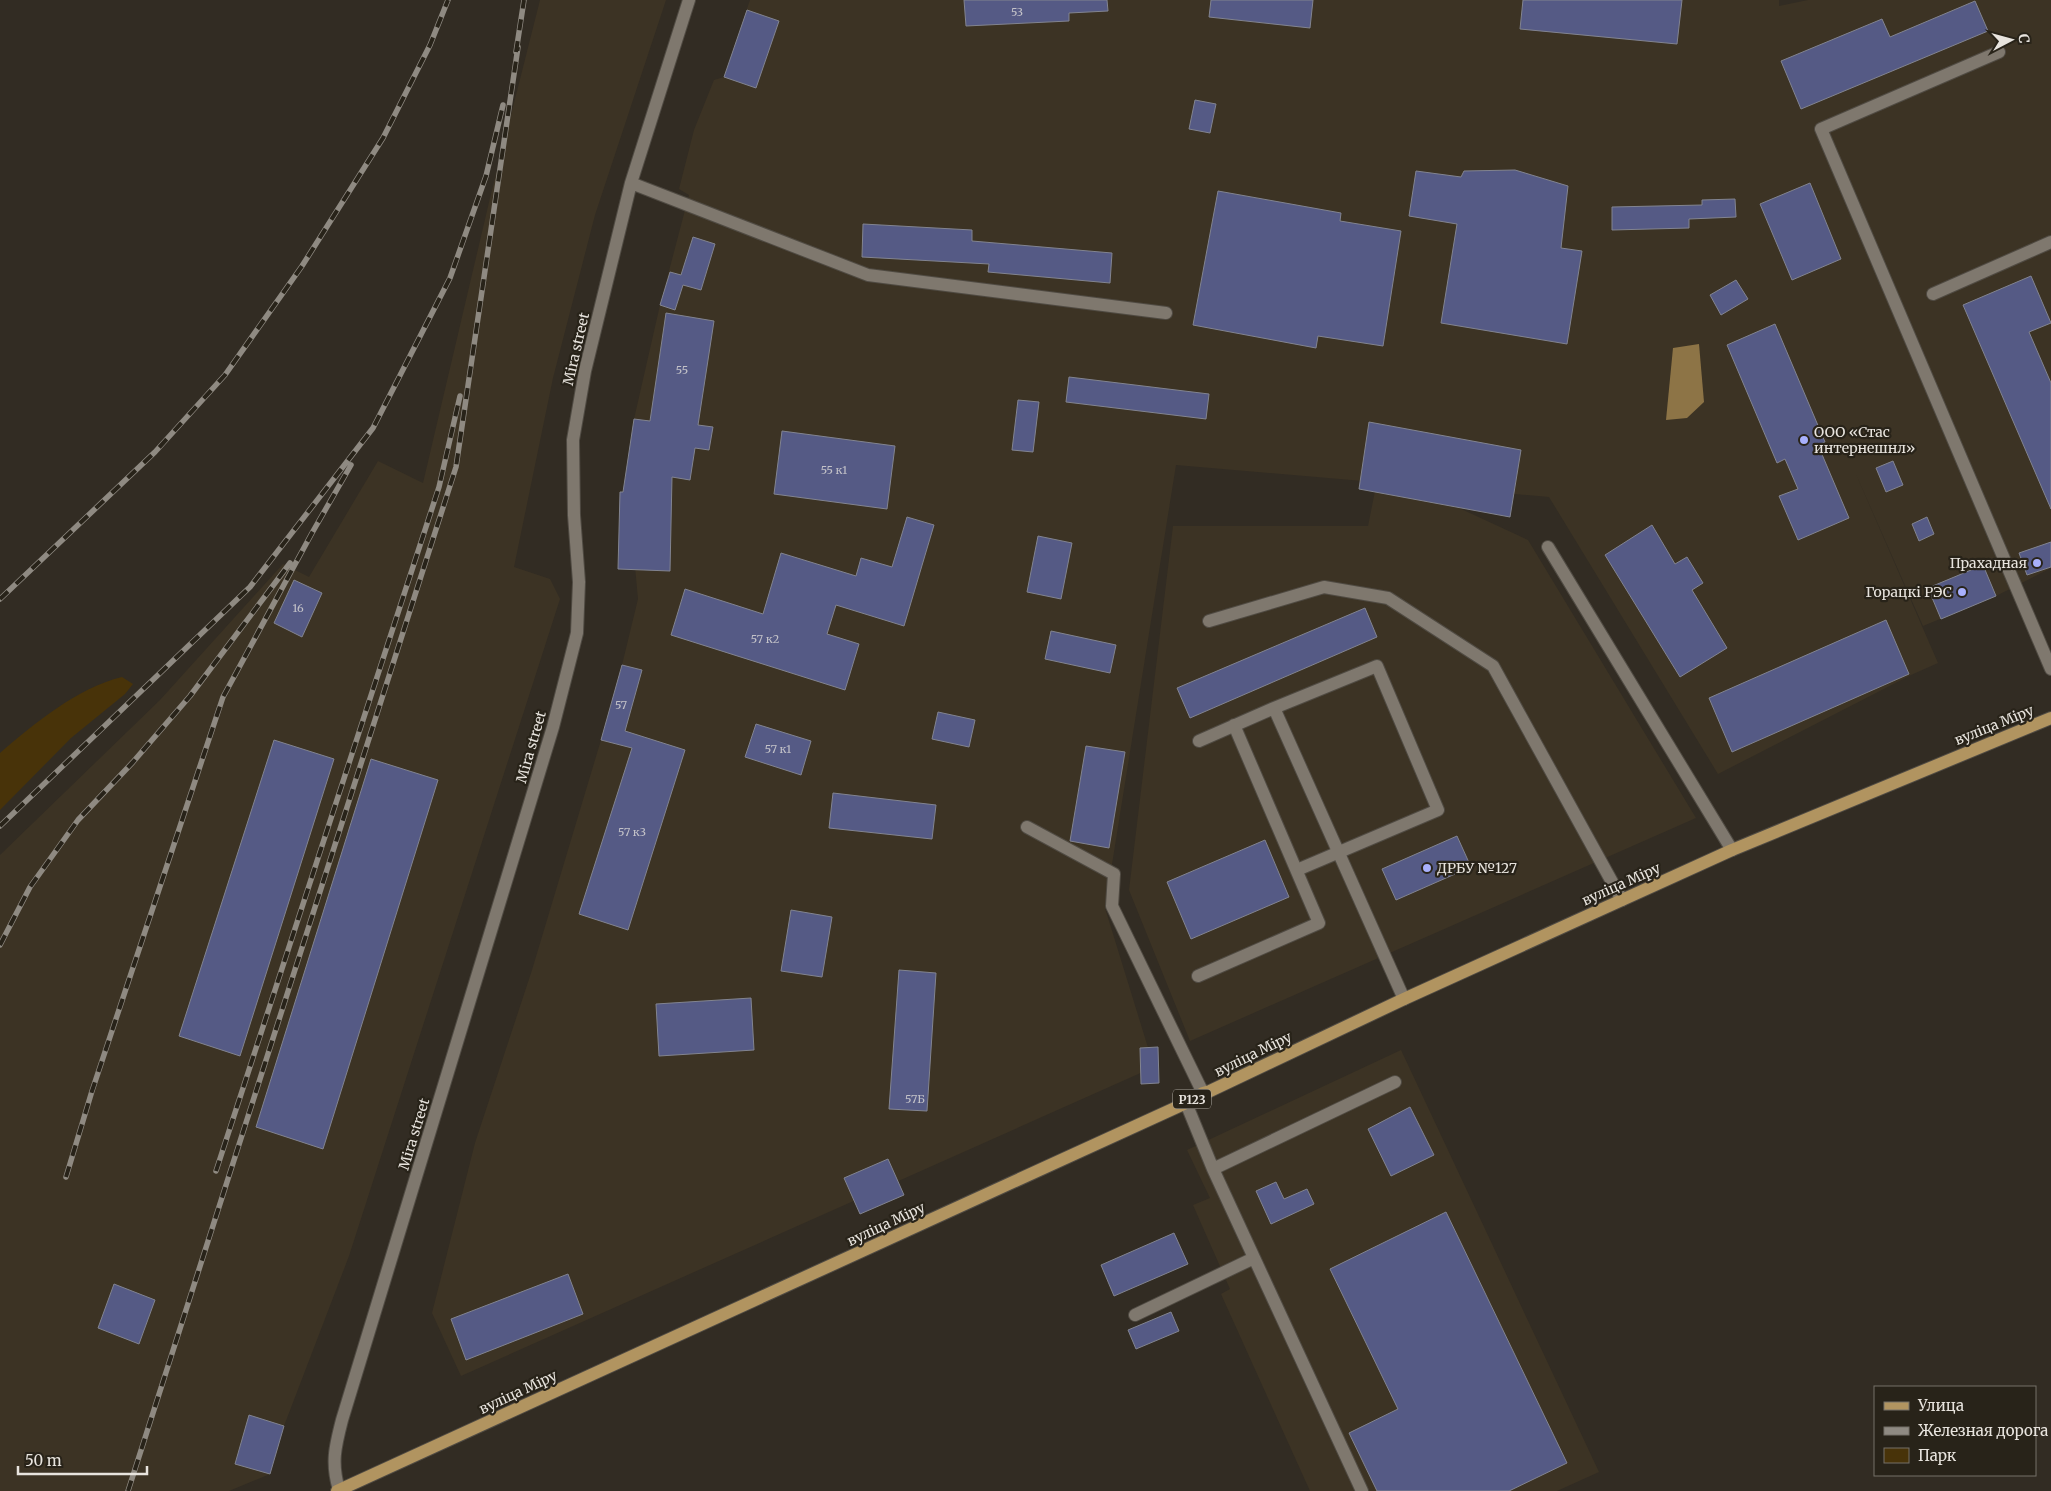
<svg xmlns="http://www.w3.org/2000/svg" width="2051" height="1491" font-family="Merriweather,serif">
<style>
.built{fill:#3c3324}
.green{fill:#483309}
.water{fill:#8d7446}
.building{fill:#555a85;stroke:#828490}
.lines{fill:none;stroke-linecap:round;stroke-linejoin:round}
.minor-casing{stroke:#504b43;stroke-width:14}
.major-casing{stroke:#504b43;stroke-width:14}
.minor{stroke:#7f786e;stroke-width:12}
.major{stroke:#b19460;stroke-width:12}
.rail-casing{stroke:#8f8a82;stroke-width:5.5}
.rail{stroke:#282319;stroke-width:4;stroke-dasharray:11;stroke-linecap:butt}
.poi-dot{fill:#a8b0fc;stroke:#282319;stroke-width:2}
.labels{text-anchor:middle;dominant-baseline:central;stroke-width:4.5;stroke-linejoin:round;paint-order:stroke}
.number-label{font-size:11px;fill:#c3c2c8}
.shield{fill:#282319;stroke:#aeaaa3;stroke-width:1}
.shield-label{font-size:12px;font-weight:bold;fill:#e8e4de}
.street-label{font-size:14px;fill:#e8e4de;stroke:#282319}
.poi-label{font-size:14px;fill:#e8e4de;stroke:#282319;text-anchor:start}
</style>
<rect width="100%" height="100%" fill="#322c23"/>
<!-- built -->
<path class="built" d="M540 0H666L595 215 553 378 514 567 550 579 560 599 349 1256 284 1426 270 1474 229 1491H0V855L160 700 283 564 309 577 378 461 423 483 490 198Z
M750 0H1779V6L1808 0H2051V568L1996 596 1923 626 1855 472 1938 663 1911 675 1718 774 1549 497 1176 465 1105 908 1154 1067 461 1376 432 1313 475 1143 532 970 601 740 621 745 641 670 622 665 638 599 626 470 634 419 660 305 689 195 679 189 694 130 714 80 724 77Z
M1375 491 1459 508 1528 540 1696 818 1190 1041 1129 890 1173 526H1368Z
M1401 1050 1599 1472 1557 1491H1310L1221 1294 1230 1289 1193 1205 1210 1198 1187 1150Z"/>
<!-- green -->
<path class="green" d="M122 677 133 684 125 694 71 738 0 810V753C35 723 77 688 122 677Z"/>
<!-- water -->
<path class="water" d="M1699 344 1704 402 1687 418 1666 420 1673 348Z"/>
<!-- building -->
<path class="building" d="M964 0H1107L1108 11 1069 13V21L966 26Z
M1211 0H1313L1310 28 1209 17Z
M1523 0H1682L1677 44 1520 29Z
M1975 1 1988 31 1801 109 1781 61 1882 19 1890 37Z
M747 10 779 21 756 88 724 77Z
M1195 100 1216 104 1210 133 1189 129Z
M1515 170 1568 186 1561 248 1582 251 1567 344 1441 323 1457 224 1409 216 1416 171 1461 177 1464 171Z
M1810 183 1841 259 1792 280 1760 204Z
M1218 191 1341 213 1340 221 1401 231 1383 346 1318 336 1316 348 1193 325Z
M1735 199 1736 217 1689 219V228L1612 230V207L1702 205V200Z
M863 224 972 230V241L1112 253 1110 283 988 272 989 264 862 257Z
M693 237 715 244 701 290 683 285 675 310 660 305 670 272 681 275Z
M2031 276 2051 323 2029 332 2051 383V509L1963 305Z
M1736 280 1748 299 1721 315 1710 295Z
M666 313 714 321 698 425 713 427 709 450 695 448 690 480 672 477 670 571 618 569 620 492H623L634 419 650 421Z
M1775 324 1825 442 1818 445 1849 518 1798 540 1779 496 1798 489 1785 459 1777 463 1727 345Z
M1069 377 1209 394 1206 419 1066 402Z
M1018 400 1039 402 1033 452 1012 450Z
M1369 422 1521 450 1510 517 1359 489Z
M782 431 895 446 887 509 774 494Z
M1893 461 1903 485 1886 492 1876 468Z
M907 517 934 525 904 626 836 605 827 634 859 644 845 690 671 635 685 589 763 614 781 553 856 576 861 558 892 567Z
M1927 517 1934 534 1919 541 1912 524Z
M1652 525 1675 564 1687 557 1703 583 1692 590 1727 648 1680 677 1605 555Z
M1038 536 1072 543 1061 599 1027 592Z
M2051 542V567L2027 575 2019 553Z
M1983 565 1996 596 1941 619 1928 588Z
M294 580 322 593 302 637 274 623Z
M1365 608 1377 637 1190 718 1177 688Z
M1886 620 1909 674 1732 752 1709 698Z
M1051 631 1116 645 1110 673 1045 659Z
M622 665 642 670 625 731 685 750 628 930 579 914 632 748 601 740Z
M938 712 975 720 969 747 932 739Z
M756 724 811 741 801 775 745 757Z
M274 740 334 759 240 1056 179 1036Z
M1086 746 1125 752 1109 848 1070 841Z
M371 759 438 780 323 1149 256 1127Z
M833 793 936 805 932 839 829 828Z
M1457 836 1471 867 1396 900 1382 869Z
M1265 840 1289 897 1191 939 1167 882Z
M791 910 832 917 822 977 781 971Z
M899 970 936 973 927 1111 889 1109Z
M751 998 754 1050 659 1056 656 1004Z
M1158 1047 1159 1083 1141 1084 1140 1048Z
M1410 1107 1434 1155 1391 1176 1368 1129Z
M888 1159 904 1195 860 1214 844 1178Z
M1276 1182 1284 1199 1307 1189 1314 1204 1271 1224 1256 1191Z
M1446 1212 1567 1463 1509 1491H1377L1349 1433 1398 1409 1330 1269Z
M1174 1233 1188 1264 1114 1296 1101 1265Z
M568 1274 583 1314 466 1360 451 1319Z
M114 1284 155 1300 139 1344 98 1328Z
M1171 1312 1179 1331 1136 1349 1128 1330Z
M249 1415 284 1426 270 1474 235 1464Z"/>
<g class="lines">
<defs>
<path id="minor" d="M1999 52 1821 129 2051 669
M631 183 868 275 1166 313
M1933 294 2051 242
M1548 547 1732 850
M1209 621 1324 587 1388 598 1493 666 1622 900
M1274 708 1404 999
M1199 741 1274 708 1377 666 1438 810 1297 870
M1027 827 1114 874 1112 906 1203 1093
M1198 976 1319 923 1234 725
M1186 1103 1213 1169 1362 1491
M1213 1169 1395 1082
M1135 1315 1254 1258
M339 1490C331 1463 335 1447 342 1420L553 727 577 633 579 582 574 515 573 440 585 371 631 183 689 0"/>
<path id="major" d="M337 1491 1186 1103 1203 1093 1210 1091 1404 999 1732 850 2051 718"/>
</defs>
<!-- minor casing -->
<use href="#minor" class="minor-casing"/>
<!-- major casing -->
<use href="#major" class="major-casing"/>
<!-- minor -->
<use href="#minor" class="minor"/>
<!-- major -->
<use href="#major" class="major"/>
<defs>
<path id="rail" d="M516 52 524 0
M0 599 155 452 225 375 302 266 383 138 430 45 448 0
M0 826 250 587 373 428 450 278 486 176 503 105
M0 945 30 887 78 820 133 762 190 696 290 563
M216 1171 439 487 460 396
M66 1177 92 1091 223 697 312 533 351 465
M128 1491 456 467 518 47"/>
</defs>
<!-- rail casing -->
<use href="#rail" class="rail-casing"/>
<!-- rail -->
<use href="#rail" class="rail"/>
</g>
<!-- markers -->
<g class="poi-dot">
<circle cx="1804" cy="440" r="5"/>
<circle cx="2037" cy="563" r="5"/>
<circle cx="1962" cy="592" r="5"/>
<circle cx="1427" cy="868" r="5"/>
</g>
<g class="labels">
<!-- number labels -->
<g class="number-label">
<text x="1017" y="12">53</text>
<text x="682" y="370">55</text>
<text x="834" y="470">55 к1</text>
<text x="298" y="608">16</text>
<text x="765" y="639">57 к2</text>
<text x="621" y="705">57</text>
<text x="778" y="749">57 к1</text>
<text x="632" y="832">57 к3</text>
<text x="915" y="1099">57Б</text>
</g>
<!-- shield labels -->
<rect class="shield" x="1173" y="1089.5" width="38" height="19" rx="4"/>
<g class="shield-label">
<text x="1192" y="1099">Р123</text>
</g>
<!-- street labels -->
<g class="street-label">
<text transform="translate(576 349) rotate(-77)">Mira street</text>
<text transform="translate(1994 725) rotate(-22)">вуліца Міру</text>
<text transform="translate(531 747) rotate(-74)">Mira street</text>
<text transform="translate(1621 884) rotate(-24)">вуліца Міру</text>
<text transform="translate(1253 1054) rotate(-26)">вуліца Міру</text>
<text transform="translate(414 1134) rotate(-73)">Mira street</text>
<text transform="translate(886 1224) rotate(-25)">вуліца Міру</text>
<text transform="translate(518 1392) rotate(-25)">вуліца Міру</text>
</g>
<!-- poi labels -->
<g class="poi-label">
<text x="1814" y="432">ООО «Стас<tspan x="1814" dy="16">интернешнл»</tspan></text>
<text x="2027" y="563" text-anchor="end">Прахадная</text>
<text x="1952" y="592" text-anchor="end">Горацкі РЭС</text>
<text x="1437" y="868">ДРБУ №127</text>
</g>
</g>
<!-- legend -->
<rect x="1874" y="1386" width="162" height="90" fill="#282319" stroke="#757068"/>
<rect x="1884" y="1402" width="25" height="8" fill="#b19460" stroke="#757068"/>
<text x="1918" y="1411" font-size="15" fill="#e8e4de">Улица</text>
<rect x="1884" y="1427" width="25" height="8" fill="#8f8a82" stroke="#757068"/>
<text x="1918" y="1436" font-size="15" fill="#e8e4de">Железная дорога</text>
<rect x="1884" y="1448" width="25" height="15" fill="#483309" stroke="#757068"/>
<text x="1918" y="1461" font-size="15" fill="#e8e4de">Парк</text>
<!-- north arrow -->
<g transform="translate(2011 40) rotate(84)" stroke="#282319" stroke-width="4" paint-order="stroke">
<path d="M0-4L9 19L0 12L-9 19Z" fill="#e8e4de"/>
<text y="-8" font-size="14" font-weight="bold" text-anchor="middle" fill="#e8e4de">С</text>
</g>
<!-- scale -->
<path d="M18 1466v8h129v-8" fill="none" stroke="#e8e4de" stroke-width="2.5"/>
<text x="25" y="1466" font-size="15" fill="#e8e4de" stroke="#282319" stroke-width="4" paint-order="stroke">50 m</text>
</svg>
